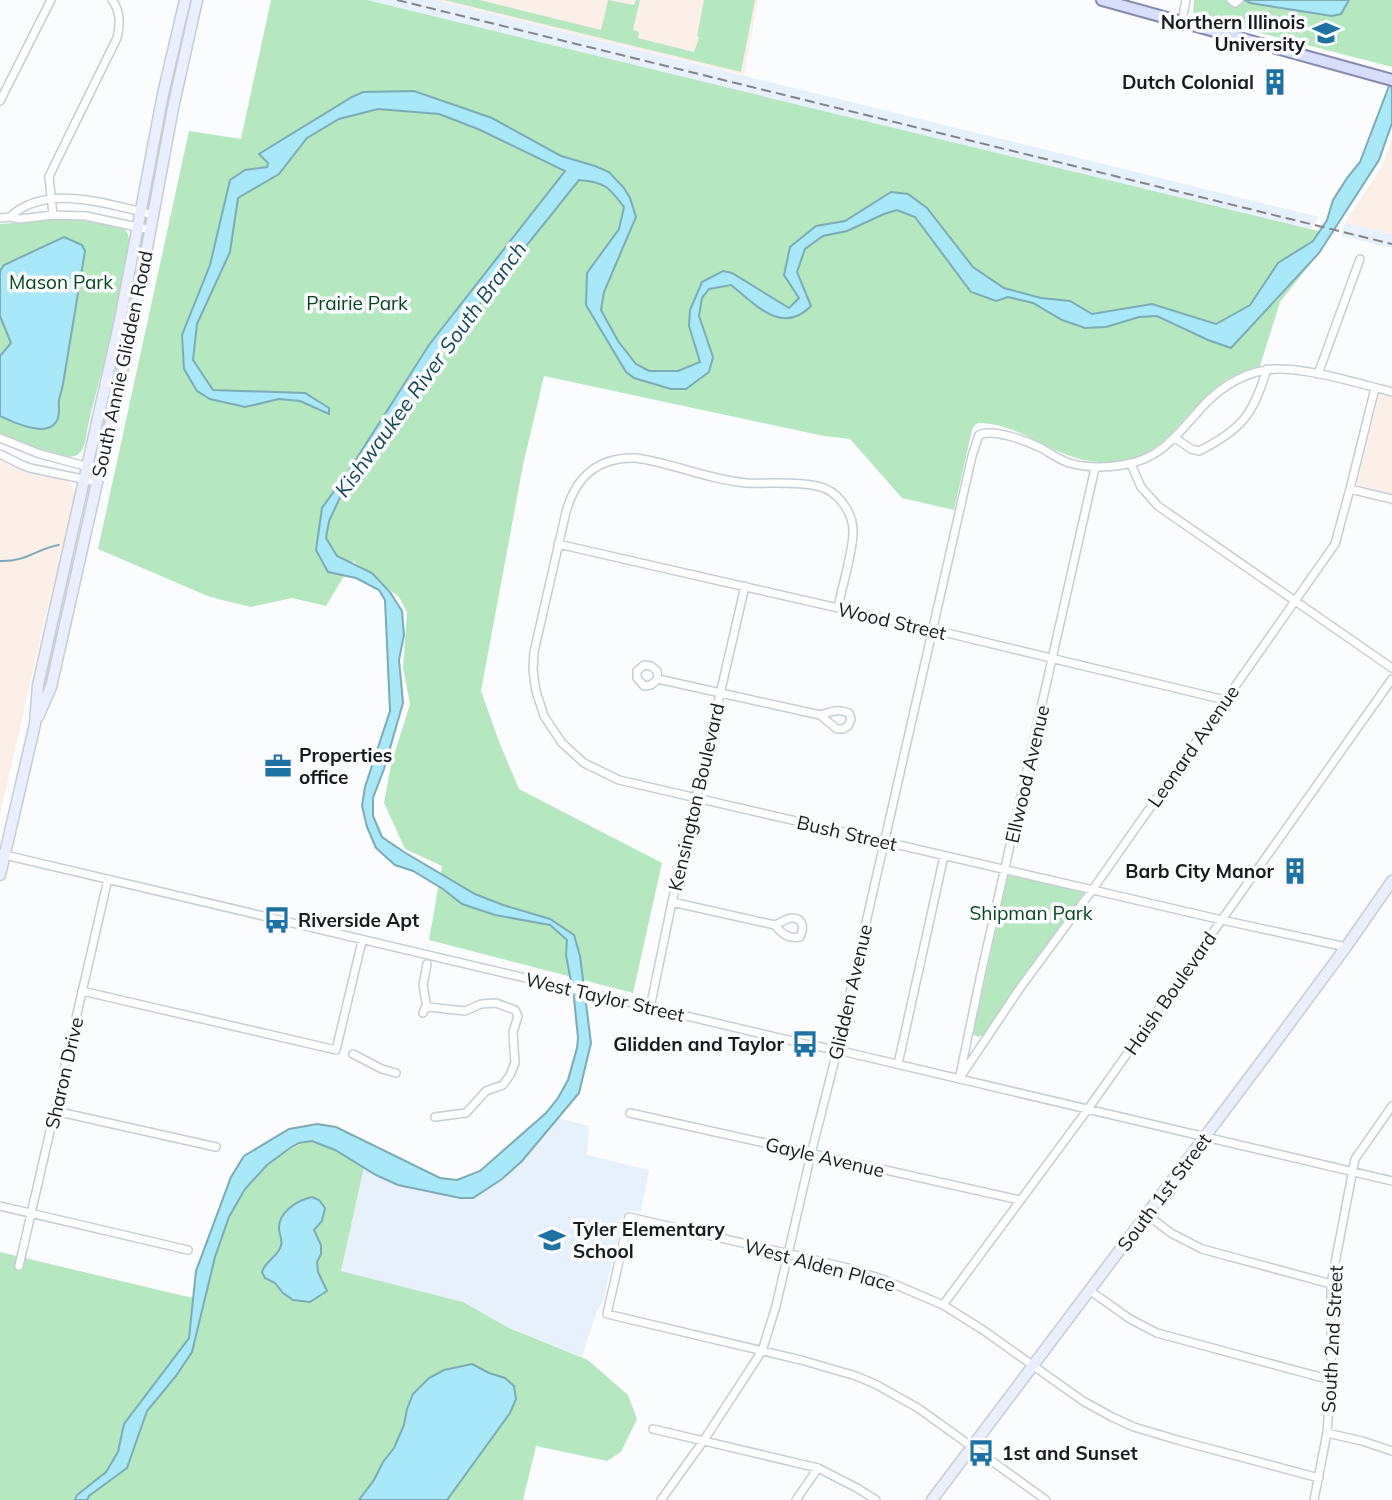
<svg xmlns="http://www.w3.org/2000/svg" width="1392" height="1500" font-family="Mulish,sans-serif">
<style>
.commercial{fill:#fcefe7}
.built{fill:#e6f1fc}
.green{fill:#b5e8bf}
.water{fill:#a8e8f8;stroke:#7daab7;stroke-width:2}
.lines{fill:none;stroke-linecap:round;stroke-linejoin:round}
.stream{stroke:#7daab7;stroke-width:2}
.street-casing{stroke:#c5cdd5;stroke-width:10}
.secondary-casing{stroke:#c5cdd5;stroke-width:13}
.primary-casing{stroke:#838aac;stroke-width:14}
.street{stroke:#fff;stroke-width:7}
.secondary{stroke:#ebeefd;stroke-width:10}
.primary{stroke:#d7ddfb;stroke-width:10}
.rail{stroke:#828487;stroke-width:2;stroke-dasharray:10 5;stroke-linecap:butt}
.labels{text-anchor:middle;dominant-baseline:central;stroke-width:7;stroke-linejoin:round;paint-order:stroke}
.poi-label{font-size:19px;font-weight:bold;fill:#181b1e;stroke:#fafcfe;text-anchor:end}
.park-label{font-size:19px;fill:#08441f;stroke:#fafcfe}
.street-label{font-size:19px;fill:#181b1e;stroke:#fafcfe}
.water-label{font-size:21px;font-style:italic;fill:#154955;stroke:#fafcfe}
</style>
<rect width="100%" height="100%" fill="#fafcfe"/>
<!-- commercial -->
<path class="commercial" d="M435 0H758L744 75Z
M1392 139V234L1345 223 1382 166Z
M1382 383 1392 386V505L1354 496Z
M0 458 22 469 67 480 74 489 75 502 45 619 0 815Z"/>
<!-- built -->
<path class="built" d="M367 0H435L1319 217 1311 229Z
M1345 223 1392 234V248L1341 236Z
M558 1118 589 1126 587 1155 649 1170 641 1211H626L622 1221 603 1301 596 1313 582 1357 509 1328 463 1302 341 1271 364 1167 398 1185 464 1199 495 1184 502 1179 540 1141Z"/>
<!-- green -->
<path class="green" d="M271 0H367L1331 234 1319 253 1280 302 1260 366C1244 371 1230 376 1217 387 1176 420 1163 465 1100 462 1055 461 1023 423 978 423L975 425 972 430 954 510 902 498 850 439 824 436 544 376 523 465 481 691 500 744 519 789 662 863 633 993 429 940 442 866 405 849 384 803 391 765 410 704 403 668 407 612 399 597 353 561 326 606 292 598 251 607 210 597 98 549 189 131 241 139Z
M444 0H480L601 30 608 0 634 5 636 0H640L633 30 639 32 638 38 694 52 699 38 697 36 704 0H755L741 72Z
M1194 0H1392V67L1202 18 1198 17 1193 12Z
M56 219H85L124 228C137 241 124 277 121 295 112 339 98 382 88 426 86 435 86 450 77 455 62 463 16 442 0 436V224Z
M1008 874 1085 891 986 1034 978 1037 973 1034Z
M311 1141 335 1150 364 1167 341 1271 463 1302 509 1328 588 1360 628 1395 637 1419 621 1452 607 1461 536 1446 523 1500H0V1252L184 1296 204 1299C219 1245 229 1192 278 1157 289 1149 298 1144 311 1141Z"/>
<!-- water -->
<path class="water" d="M1245 0H1349L1341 14 1332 16 1250 3Z
M1392 78V123L1379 160 1319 253 1231 348 1208 340 1157 316 1139 317 1106 327 1085 328 1062 320 1033 303 1008 297 996 301 971 292 915 217 897 210 884 214 847 231 823 236 805 249 797 272 811 306C782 336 755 304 731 285L709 289 702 298 699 316 713 357 709 372 686 389H671L634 378 626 372 586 305 587 273 619 229 624 207C609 187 605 182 579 180L438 356 381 447 343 491 329 521 326 538 337 556 372 573 390 592 402 611 404 635 399 660 403 703 384 769 373 798V816L382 837 404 852 475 894 503 905 550 919 574 935 580 956 591 1043 579 1093 522 1161 502 1179 473 1198H460L398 1185 376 1175 335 1150 312 1141 299 1143 290 1148 267 1165 245 1189 229 1217 215 1257 192 1352 176 1376 147 1411 127 1468 89 1496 87 1500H75L77 1495 106 1472 118 1452 124 1424 189 1338 196 1271 231 1177 244 1156 289 1129 317 1124 336 1127 440 1178 457 1180 480 1171 546 1113 558 1098 568 1080 577 1048 578 1038 574 998 566 955 567 940 550 925 495 915 462 904 443 889 413 871 395 865 376 848 367 827 362 806 365 787 390 711 385 600 379 590 356 578 328 572 316 550 322 508 348 472 429 345 565 171 478 129 439 114 378 109 339 119 307 138 279 174 238 198 230 252 197 324 193 360 213 390 305 393 329 408V414L300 401 279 399 245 407 210 399 197 391 184 369 182 335 210 265 230 180 245 170 267 167 268 163 259 154 352 97 363 92 414 91 492 118 561 156 595 166 609 172 624 188 630 198 636 217 604 292 601 310 618 341 636 364 649 371H678L700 362 689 326 690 310 702 282 723 271 732 273 789 308 799 298 784 275 790 247 816 226 845 221 891 192 908 194 927 208 973 267 1004 288 1041 298 1070 301 1092 314 1152 304 1216 324 1250 305 1278 263 1313 241 1327 220 1333 200 1347 178 1360 162Z
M64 237 82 245 85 251 63 384C62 390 60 395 59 400 58 407 61 416 56 422 46 438 13 422 0 416V356L11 343 0 316V271L4 265Z
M312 1197 319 1200 325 1208 322 1221 314 1230 321 1245V1254L317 1262 318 1272 327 1291 310 1302 293 1300 283 1293 275 1283 265 1278 262 1272C266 1261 274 1259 279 1250 284 1243 280 1237 279 1229 278 1212 298 1200 312 1197Z
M472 1364 489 1373 505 1378 514 1386 516 1399 510 1413 447 1500H359L374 1480 383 1462 394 1448 404 1425 407 1409 413 1394 429 1378 444 1370Z"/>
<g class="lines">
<!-- stream -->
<path class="stream" d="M0 561C27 562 35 549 59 545"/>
<defs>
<path id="street" d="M1231 0 1235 3 1239 0
M1182 21 1186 0
M0 101 51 0
M53 215 49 177 53 168 117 38C120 25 121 12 112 0
M10 217C46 182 112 205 154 215
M0 218 10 217 20 219 53 215 86 216 151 230
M1318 374 1360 259
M0 438 40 454 100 470
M1175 438 1191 449 1199 451C1243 429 1253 414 1267 369
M0 454 20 464 30 468 97 482
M1131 464 1141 487 1158 506 1392 668
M1350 489 1392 499
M558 544 943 632 1225 700
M838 608C842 586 852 556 853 534 854 513 838 490 817 486 794 481 770 484 747 483 709 480 673 463 636 458 598 457 576 476 566 512L534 652 533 670 536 691 544 716 562 743 584 763 619 780 1222 920 1346 947
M658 679 651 685 644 686 637 678V671L644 665 651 666 657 671 658 679 820 715 837 729H843L848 726 851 719 849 713C838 708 831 712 820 715
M1 854 805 1044 837 1050 1392 1181
M672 902 775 925C782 934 788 939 800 937 804 929 804 918 792 918 787 918 780 923 775 925
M82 991 336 1050 362 941
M427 1008 423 985 427 964
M650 1008 672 902 745 586
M423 1013 425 1008 428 1007 465 1011 481 1004 496 1003 515 1010 518 1016 513 1032 515 1063 510 1075 503 1085 486 1091 466 1113 435 1117
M353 1054 382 1069 396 1073
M898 1064 944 856
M960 1075 981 974 1095 468
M959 1079 1020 988 1093 889 1335 544 1350 489 1375 388
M55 1111 216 1147
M630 1113 1020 1200
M0 1206 188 1250
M1146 1214 1171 1233 1202 1249 1331 1284
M19 1266 108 879
M1089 1290 1130 1319 1157 1333 1331 1380
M943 1305 1088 1109 1392 679
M653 1429 818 1468 857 1488 876 1500
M1327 1433 1362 1441 1392 1451
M661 1500 704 1440 762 1351 776 1306 811 1154 835 1059 972 456 979 435C993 428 1027 441 1041 448 1050 453 1058 459 1069 463 1087 468 1104 468 1122 465 1157 460 1173 440 1195 415 1213 393 1237 375 1266 370 1297 364 1360 384 1392 392
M796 1500 818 1468
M1046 1500 918 1408 875 1384 856 1376 801 1360 607 1314 629 1217 799 1256 852 1269 887 1281 943 1305 983 1330 1083 1401 1112 1417 1134 1427 1181 1441 1319 1478
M1314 1500 1327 1433 1331 1380V1284L1355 1159 1392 1106"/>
<path id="secondary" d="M38 717 51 687 133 323 173 108 197 0
M0 875 35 724 38 685 120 320 163 94 185 0
M932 1500 1267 1054 1346 947 1392 881"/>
<path id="primary" d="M1102 0 1392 80"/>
</defs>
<!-- street casing -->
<use href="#street" class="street-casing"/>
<!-- secondary casing -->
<use href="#secondary" class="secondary-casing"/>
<!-- primary casing -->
<use href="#primary" class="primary-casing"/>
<!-- street -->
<use href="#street" class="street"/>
<!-- secondary -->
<use href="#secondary" class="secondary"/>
<!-- primary -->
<use href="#primary" class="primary"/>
<!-- rail -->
<path class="rail" d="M397 0 1392 244"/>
</g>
<!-- icons -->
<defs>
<symbol id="university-bare" viewBox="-9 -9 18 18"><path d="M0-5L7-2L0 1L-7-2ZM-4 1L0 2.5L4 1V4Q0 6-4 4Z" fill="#1d72a3" stroke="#fafcfe" stroke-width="2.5" paint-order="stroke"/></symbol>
<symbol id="building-bare" viewBox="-9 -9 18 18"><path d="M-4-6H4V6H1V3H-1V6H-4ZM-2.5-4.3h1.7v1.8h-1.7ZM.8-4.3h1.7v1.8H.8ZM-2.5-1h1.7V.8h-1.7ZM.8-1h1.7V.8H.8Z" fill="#1d72a3" stroke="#fafcfe" stroke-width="2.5" paint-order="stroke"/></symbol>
<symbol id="office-bare" viewBox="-9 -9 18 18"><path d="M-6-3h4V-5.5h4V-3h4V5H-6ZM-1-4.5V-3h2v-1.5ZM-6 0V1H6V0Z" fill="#1d72a3" stroke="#fafcfe" stroke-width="2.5" paint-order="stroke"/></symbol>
<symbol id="bus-bare" viewBox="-9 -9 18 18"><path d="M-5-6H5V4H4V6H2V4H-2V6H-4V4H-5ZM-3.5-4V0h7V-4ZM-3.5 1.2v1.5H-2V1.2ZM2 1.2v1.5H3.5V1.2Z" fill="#1d72a3" stroke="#fafcfe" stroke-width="2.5" paint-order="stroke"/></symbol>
<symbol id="school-bare" viewBox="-9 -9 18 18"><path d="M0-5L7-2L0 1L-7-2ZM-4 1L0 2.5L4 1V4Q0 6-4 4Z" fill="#1d72a3" stroke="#fafcfe" stroke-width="2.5" paint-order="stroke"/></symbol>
</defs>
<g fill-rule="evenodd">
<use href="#university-bare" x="1307" y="14" width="38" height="38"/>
<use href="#building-bare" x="1256" y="63" width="38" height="38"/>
<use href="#office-bare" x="259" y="747" width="38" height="38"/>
<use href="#building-bare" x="1276" y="852" width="38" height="38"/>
<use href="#bus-bare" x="258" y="901" width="38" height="38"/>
<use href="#bus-bare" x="786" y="1025" width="38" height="38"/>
<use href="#school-bare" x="533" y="1221" width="38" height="38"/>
<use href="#bus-bare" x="962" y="1434" width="38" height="38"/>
</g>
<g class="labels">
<!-- poi labels -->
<g class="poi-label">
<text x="1305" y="22">Northern Illinois<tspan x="1305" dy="22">University</tspan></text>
<text x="1254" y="82">Dutch Colonial</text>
<text x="299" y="755" text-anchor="start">Properties<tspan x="299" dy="22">office</tspan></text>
<text x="1274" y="871">Barb City Manor</text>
<text x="298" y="920" text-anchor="start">Riverside Apt</text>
<text x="784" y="1044">Glidden and Taylor</text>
<text x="573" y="1229" text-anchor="start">Tyler Elementary<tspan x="573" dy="22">School</tspan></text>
<text x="1002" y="1453" text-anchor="start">1st and Sunset</text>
</g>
<!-- park labels -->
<g class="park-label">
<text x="61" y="282">Mason Park</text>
<text x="357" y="303">Prairie Park</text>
<text x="1031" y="913">Shipman Park</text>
</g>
<!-- street labels -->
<g class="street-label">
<text transform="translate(122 364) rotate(-78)">South Annie Glidden Road</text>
<text transform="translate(892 621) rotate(13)">Wood Street</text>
<text transform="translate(1193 746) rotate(-55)">Leonard Avenue</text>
<text transform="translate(1027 774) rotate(-77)">Ellwood Avenue</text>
<text transform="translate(696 797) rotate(-77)">Kensington Boulevard</text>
<text transform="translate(847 833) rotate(13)">Bush Street</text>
<text transform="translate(850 992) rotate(-77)">Glidden Avenue</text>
<text transform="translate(1170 993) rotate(-55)">Haish Boulevard</text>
<text transform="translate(605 997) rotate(13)">West Taylor Street</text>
<text transform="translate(64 1073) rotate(-77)">Sharon Drive</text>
<text transform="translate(825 1157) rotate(13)">Gayle Avenue</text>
<text transform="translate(1164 1192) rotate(-53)">South 1st Street</text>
<text transform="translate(820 1265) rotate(15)">West Alden Place</text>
<text transform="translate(1332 1339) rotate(-87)">South 2nd Street</text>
</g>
<!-- water labels -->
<g class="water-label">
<text transform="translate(430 369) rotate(-54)">Kishwaukee River South Branch</text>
</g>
</g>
</svg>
